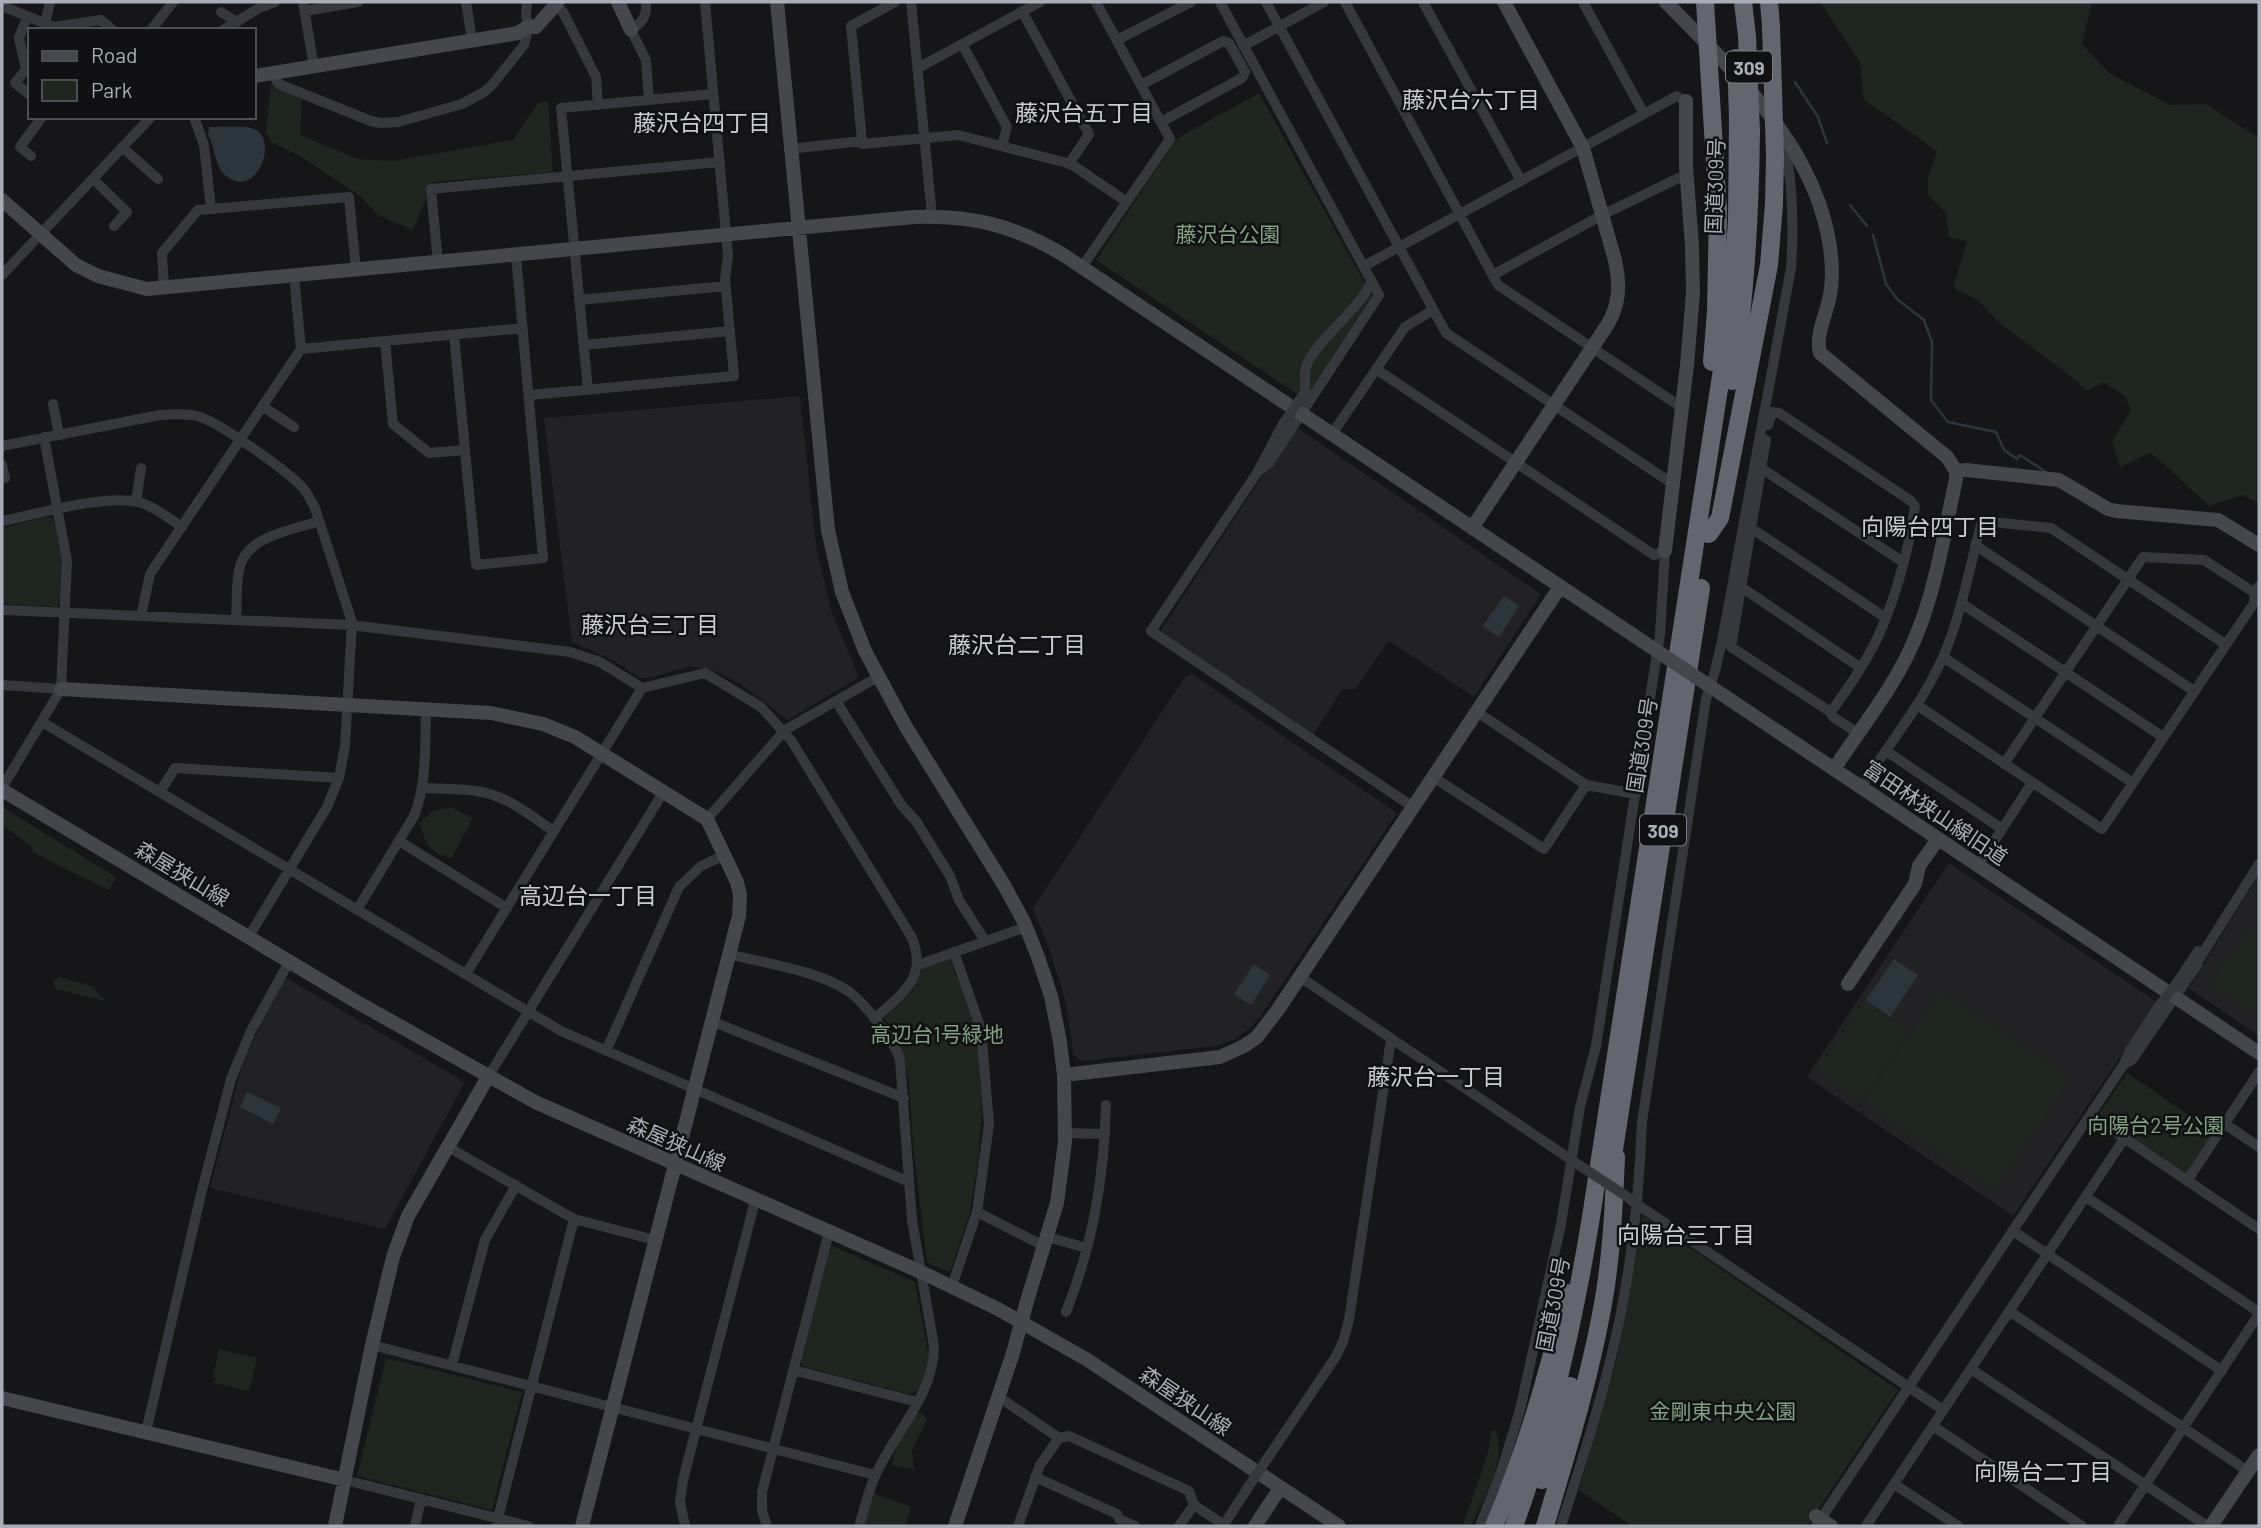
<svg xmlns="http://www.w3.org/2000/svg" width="2261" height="1528" font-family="Barlow,'Noto Sans JP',sans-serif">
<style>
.built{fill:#222225}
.green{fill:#1e261f}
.water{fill:#2c353c}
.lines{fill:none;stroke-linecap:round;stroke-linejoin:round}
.stream{stroke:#2c353c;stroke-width:2.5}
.street{stroke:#37383d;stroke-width:10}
.secondary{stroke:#45474d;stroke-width:14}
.highway{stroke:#63666e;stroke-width:18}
.street-bridge{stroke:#37383d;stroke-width:10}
.secondary-bridge{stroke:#45474d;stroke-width:14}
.highway-bridge{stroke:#63666e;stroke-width:18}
.labels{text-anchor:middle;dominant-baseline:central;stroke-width:5;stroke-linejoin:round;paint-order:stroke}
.shield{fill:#111113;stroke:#7b7e86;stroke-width:2}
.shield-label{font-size:19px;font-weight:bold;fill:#a8adb8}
.street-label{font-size:21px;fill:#a8adb8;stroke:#111113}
.park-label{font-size:21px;fill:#7fa381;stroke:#111113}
.neighbourhood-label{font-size:23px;fill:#c9ccd4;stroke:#111113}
</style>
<rect width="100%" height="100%" fill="#161618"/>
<!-- built -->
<path class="built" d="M800 396 816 546 831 610 859 677 788 720 739 683 712 670 691 666 649 678H640L614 661 572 642 544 418Z
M1295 426 1541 594 1474 697 1389 641 1355 689 1342 690 1313 735 1160 632Z
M1192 674 1397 813 1261 1015 1249 1029 1233 1040 1216 1046 1081 1061 1074 1055 1065 999 1049 948 1033 908 1185 677Z
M1949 863 2157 1002 2013 1216 1807 1077Z
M2259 874V1036L2189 988Z
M286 978 465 1082 385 1229 210 1188 242 1066 261 1024Z"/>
<!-- green -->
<path class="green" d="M1820 2H2092L2082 44 2109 73 2170 105 2206 104 2259 138V503L2243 495 2209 506 2165 465 2150 453 2120 467 2112 441 2131 410 2125 396 2104 382 2087 391 2073 378 1997 321 1978 300 1953 288 1967 241 1949 237 1945 212 1928 195V178L1937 151 1864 100 1860 62Z
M271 84 302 97 300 135 358 159 393 161 513 140 538 103 548 101 553 172 433 182 413 230 378 215 359 195 300 156 273 143 266 133Z
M1259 93 1372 296 1305 399 1096 260 1176 139Z
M45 517 53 518C58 542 71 586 57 607L2 604V528Z
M2 807 116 877 109 890C83 877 58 866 33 852L31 846 2 825Z
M450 807 473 818 451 859 443 855H439L427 844 419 823 433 811Z
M2259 914V1017L2211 983Z
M950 959 977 1031 982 1112 978 1163 969 1216 950 1272 927 1262C922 1222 917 1183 913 1143 909 1099 913 1055 884 1018L913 991 922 969Z
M59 977 92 986 106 1001 56 989 53 983Z
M1940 991 2064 1072 2067 1084 1995 1190 1863 1102Z
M1864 1001 1909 1032 1859 1103 1815 1072Z
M2127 1073 2214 1132 2186 1174 2098 1115Z
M1642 1215 1898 1390 1807 1526H1632L1579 1490 1617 1357Z
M830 1245 915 1282 928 1352V1364L918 1391 909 1394 804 1367 800 1361Z
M219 1349 257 1358 249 1391 215 1383 216 1378 213 1377Z
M386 1358 522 1392 492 1510 357 1476Z
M922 1412 927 1420 912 1451 914 1470 892 1465C895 1446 905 1430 916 1414Z
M1493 1429 1496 1431C1507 1461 1483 1500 1471 1526H1462C1471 1503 1479 1480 1487 1456 1490 1446 1489 1438 1493 1429Z
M873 1493 911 1507 905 1526H863Z"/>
<!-- water -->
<path class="water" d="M209 127C221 127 244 125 254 129 279 138 258 197 229 178 214 169 216 149 208 135Z
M1504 596 1519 606 1499 637 1483 626Z
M1894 959 1918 975 1890 1017 1866 1000Z
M1254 964 1270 975 1251 1005 1234 994Z
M247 1092 281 1108 273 1124 240 1107Z"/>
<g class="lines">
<!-- stream -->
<path class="stream" d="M1795 82 1818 117 1827 143
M1850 205 1867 226
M1873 235 1886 284 1897 299 1924 320 1932 342 1931 400 1948 422 1996 432 2004 450 2017 459 2020 455 2046 472"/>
<!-- street -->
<path class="street" d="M303 2 314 67
M466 2 472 40
M646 2C647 16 643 22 631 30L646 60 649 100
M911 2 932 216
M1220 2 1379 295 1269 463 1260 470
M1266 2 1446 333 1673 484
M1345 2 1498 285 1681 407
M1423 2 1521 181
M1583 2 1644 114
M555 5 563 12 596 77 598 105
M2 6 54 27 101 20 113 30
M305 11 358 2
M1022 11 1089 134 1069 164
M221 12 237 22
M27 17 19 38 26 69 15 83 30 95
M45 24 50 2
M151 30 173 2
M223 30 259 8 275 2
M1117 40 1191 2
M962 44 1007 127 1002 146
M1243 46 1324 2
M918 68 1040 2
M274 73 277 82 281 85 371 121 381 123 398 122 462 104 484 92 492 85 524 45 529 26 526 17 527 2
M1141 85 1223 41 1229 43 1245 72 1242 78 1161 122
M194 117 204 145 211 209
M862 141 851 26 895 2
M122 147 158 179
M789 149 862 141V144L958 135 1071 164 1127 202
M31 156 20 147 42 117
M93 179 127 212 114 226
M438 262 431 189 719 162
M1364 266 1677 96 1686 101
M1082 267 1170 139 1096 2
M2 275 151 117
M1493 275 1602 215 1687 174
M164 288 162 253 198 210 211 209 349 197 356 270
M579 300 726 286
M454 335 476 565 543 558 516 255
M385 341 393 424 429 453 465 450
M584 345 730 331
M301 349 523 328
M1376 369 1654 555 1665 551 1660 634 1596 1046 1580 1107 1561 1224 1520 1410 1502 1469 1480 1526
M1305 374C1304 349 1359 312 1371 282
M588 390 561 108 713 94
M530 395 734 376 725 279 728 256 705 2
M53 404 59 435
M262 406 294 427
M1283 424 1257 473 1151 631 1413 807
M1768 425 1772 412 1779 413 1911 501 1915 506C1909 551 1892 613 1870 652 1860 672 1846 690 1834 708L1829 711
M1332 434 1405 327 1433 310
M1766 440 1731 647 1829 711 1833 717 1858 733
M2 446 160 415C172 414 185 413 197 416 218 421 289 472 304 489 308 494 311 501 315 508L352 622 345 746 339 778 327 807 248 938
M2 465 5 478
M1761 468 1903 562
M136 502 141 468
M2 521C37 514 106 494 138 502 154 506 168 518 182 527
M1751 528 1886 618
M1975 545 2194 691
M1741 587 1861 668
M1961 603 2163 737
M2 610 351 625 570 652 600 662 642 688
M141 616 150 574 301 349 294 275
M236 620C237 604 236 586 239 570 246 535 291 531 319 521
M1943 657 2133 783
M2 685 61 689
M836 701 902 806 916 821 950 876 959 900 985 941
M1917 705 2102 829 2254 603 2255 593 2259 586
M1477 712 1586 785 1636 794
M42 722 561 1031 909 1182
M1886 751 2002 829
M2004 764 2143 557 2204 560 2255 593
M1433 777 1544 849 1586 785
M1861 787C1889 744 1923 703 1944 655 1962 612 1970 565 1982 521L2051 528 2225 644
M2 788 61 689 67 561 44 437
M422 788C445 789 471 788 493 795 515 802 535 819 554 831
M160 792 175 768 339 778
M707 819 785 730 878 677
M399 841 507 908
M1978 866 2032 783
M357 910 414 816C427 783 425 745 426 709
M728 954C764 963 819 971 848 991 859 998 867 1009 875 1019 886 1032 895 1044 900 1060L912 1220 934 1346C934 1395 895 1432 876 1474 868 1490 865 1509 859 1526
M918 965 1026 927
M466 974 642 688 705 673 761 707 791 740 911 936C929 977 903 993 875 1018
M1300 977 1576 1163
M2179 980 2198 951
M711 1021 904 1098
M606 1051 679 887 701 866 725 855
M2126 1063 2132 1060 2197 965 2198 961 2259 864
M488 1077 664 791
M2090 1115 2259 1229
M2225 1124 2259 1147
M1065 1133 1105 1134
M448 1147 574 1219 655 1240
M2187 1181 2259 1072
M2086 1197 2259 1312
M1632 1201 1943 1410
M977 1212 1044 1246
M2013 1231 2222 1371
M1047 1237 1087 1248
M952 1286 977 1212 989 1124 981 1029 954 952
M2009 1311 2248 1471
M1066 1312C1093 1244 1104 1178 1106 1105
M372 1345 875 1475
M452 1365 485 1240 516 1185
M1971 1369 2207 1526
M793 1370 917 1402
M999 1397 1059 1438 1069 1436 1189 1491 1194 1505 1224 1525
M1933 1426 2082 1526
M146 1432 201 1194 231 1079 251 1031 289 962
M1267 1459 1335 1358 1343 1342 1349 1320 1391 1039
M1035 1477 1117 1514 1119 1519 1135 1526
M345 1480 528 1526
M1894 1484 1958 1526
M415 1526 421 1499
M496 1526 574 1219
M685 1526 680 1502 683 1480 755 1201
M767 1526 762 1511V1492L829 1232
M1018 1526 1040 1465 1059 1438
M1179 1526 1194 1505
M1223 1526 1249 1486
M1561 1526C1578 1472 1597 1417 1610 1361 1630 1283 1639 1202 1642 1122L1706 699 1715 671 1722 641 1791 268C1794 225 1793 183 1784 140
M1816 1526 2124 1064 2129 1052 2159 1006
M1866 1526 2124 1139
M2118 1526 2259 1314"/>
<!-- secondary -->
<path class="secondary" d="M618 2 631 30
M777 2 828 530 842 592 865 651 906 727 1004 885 1024 922 1038 957 1051 996 1060 1042 1064 1075 1065 1142 1057 1203 1027 1301 1013 1353 955 1526
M1666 2C1734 72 1815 145 1830 247 1832 262 1833 280 1830 295 1827 313 1815 335 1820 353L1947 457 1956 471V479C1945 529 1936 589 1916 636 1897 684 1862 726 1834 769
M254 76 518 33 529 26 536 27 558 2
M2 200 76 265 98 276 147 289 914 217C971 215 1013 225 1062 254L1669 659
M1956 471 1966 470 2059 480 2108 509 2116 511 2218 520 2259 545
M1472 528 1608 324C1620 303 1620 284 1615 260L1583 148 1504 2
M1665 551 1687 365 1693 293 1692 246 1686 166V101
M1699 679 2259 1053
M61 689 491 713 543 724 575 737 707 819 737 882 740 895 739 916 582 1526
M2 790 357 1002 535 1102 921 1272 998 1309 1086 1359 1339 1526
M1848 984 1915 884 1919 866 1938 839
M1064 1075 1220 1057 1244 1046 1257 1037 1277 1011 1560 587
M2 1398 345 1480
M1816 1516 1831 1526
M335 1526 372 1345 393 1257 408 1216 488 1077
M1255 1526 1280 1488
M2211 1526 2259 1455"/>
<!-- highway -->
<path class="highway" d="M1705 2 1718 211 1716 311 1712 362
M1732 381C1746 298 1750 216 1751 132
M1709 534 1720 518 1769 265 1774 204 1775 156 1771 26 1769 2
M1611 1169 1701 588
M1542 1480 1570 1386
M1494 1526C1526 1451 1549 1372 1567 1293
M1514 1526C1551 1426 1574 1322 1591 1217L1721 376 1732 295 1737 220 1738 118
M1545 1526C1568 1449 1592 1371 1605 1292 1612 1247 1614 1202 1616 1157"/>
<!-- street-bridge -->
<path class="street-bridge" d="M1283 424 1305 392V374
M2159 1006 2179 980
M1579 1165 1629 1198
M1249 1486 1267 1459"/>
<!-- secondary-bridge -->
<path class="secondary-bridge" d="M1669 659 1699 679"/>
<!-- highway-bridge -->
<path class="highway-bridge" d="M1743 2 1747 36 1751 132
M1736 58 1738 118"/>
</g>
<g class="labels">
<!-- shield labels -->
<g class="shield">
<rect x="1726" y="51.5" width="46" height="31" rx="5"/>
<rect x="1640" y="814.5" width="46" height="31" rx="5"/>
</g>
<g class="shield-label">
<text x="1749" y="67">309</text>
<text x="1663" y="830">309</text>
</g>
<!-- street labels -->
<g class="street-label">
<text transform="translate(1714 186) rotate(-88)">国道309号</text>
<text transform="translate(1641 745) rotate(-81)">国道309号</text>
<text transform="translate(1936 812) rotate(34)">富田林狭山線旧道</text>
<text transform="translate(183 873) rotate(31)">森屋狭山線</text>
<text transform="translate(677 1143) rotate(24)">森屋狭山線</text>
<text transform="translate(1552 1304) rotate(-79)">国道309号</text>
<text transform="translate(1186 1400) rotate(34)">森屋狭山線</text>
</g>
<!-- park labels -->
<g class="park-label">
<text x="1228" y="233">藤沢台公園</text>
<text x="937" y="1033">高辺台1号緑地</text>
<text x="2156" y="1124">向陽台2号公園</text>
<text x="1723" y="1410">金剛東中央公園</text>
</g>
<!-- neighbourhood labels -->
<g class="neighbourhood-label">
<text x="1471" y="99">藤沢台六丁目</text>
<text x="1084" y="112">藤沢台五丁目</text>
<text x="702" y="122">藤沢台四丁目</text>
<text x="1930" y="526">向陽台四丁目</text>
<text x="650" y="624">藤沢台三丁目</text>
<text x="1017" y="644">藤沢台二丁目</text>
<text x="588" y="895">高辺台一丁目</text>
<text x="1436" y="1076">藤沢台一丁目</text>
<text x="1686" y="1234">向陽台三丁目</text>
<text x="2043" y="1471">向陽台二丁目</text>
</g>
</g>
<!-- border -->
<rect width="2261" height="1528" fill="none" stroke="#a8adb8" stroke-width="7"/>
<!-- legend -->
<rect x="28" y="28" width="228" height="91" fill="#111113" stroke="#4d4f55" stroke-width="2"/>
<rect x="42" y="51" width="35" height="10" fill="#45474d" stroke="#4d4f55" stroke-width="2"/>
<text x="91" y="63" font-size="21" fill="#a8adb8">Road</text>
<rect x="42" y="80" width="35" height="21" fill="#1e261f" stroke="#4d4f55" stroke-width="2"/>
<text x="91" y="98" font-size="21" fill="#a8adb8">Park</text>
</svg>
